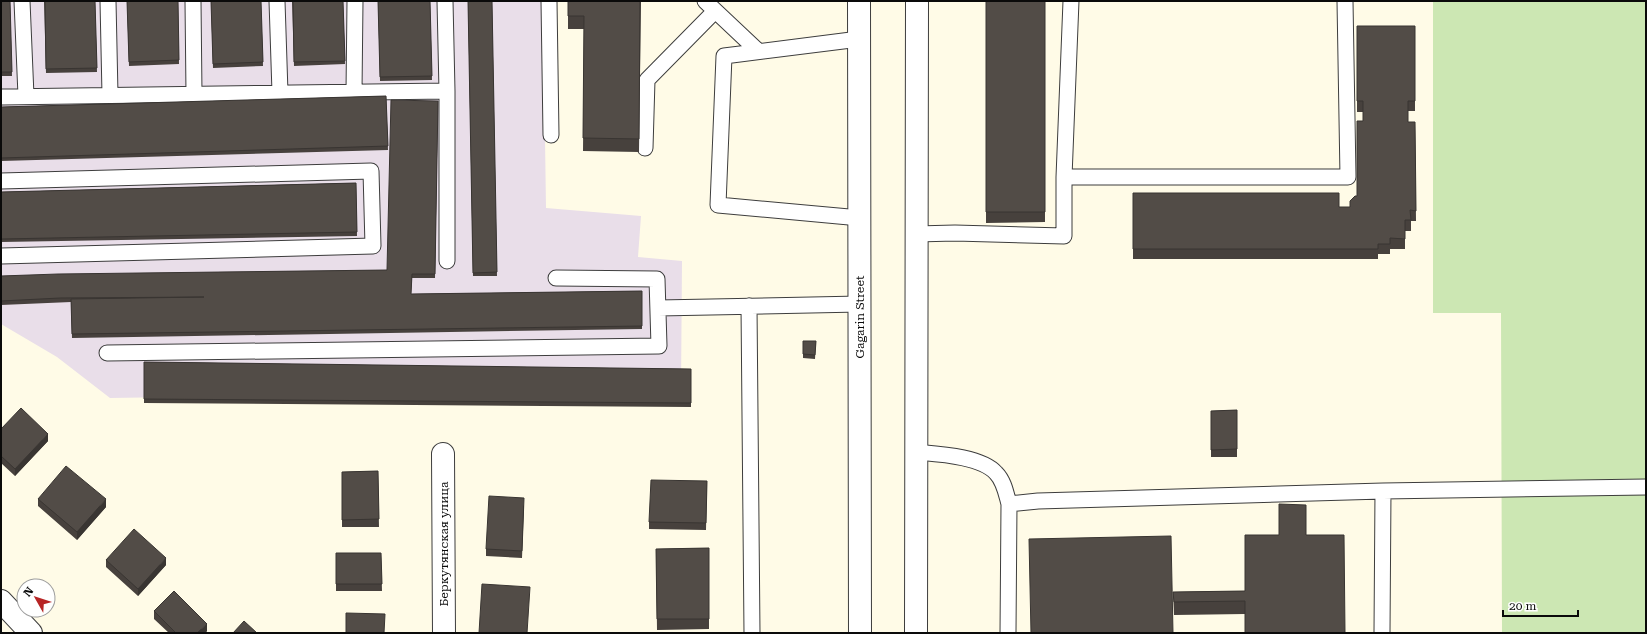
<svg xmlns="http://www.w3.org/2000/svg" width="1647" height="634" font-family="'Roboto Serif',serif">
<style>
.industrial{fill:#e9dee9}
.green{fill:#cce7b3}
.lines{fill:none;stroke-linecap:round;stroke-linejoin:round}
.service-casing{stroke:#3d3d3d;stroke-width:17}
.minor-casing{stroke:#3d3d3d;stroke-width:24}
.tertiary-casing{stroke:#3d3d3d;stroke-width:24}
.service{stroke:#fff;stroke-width:15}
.minor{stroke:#fff;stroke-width:22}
.tertiary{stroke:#fff;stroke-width:22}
.wall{fill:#47413d}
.shaded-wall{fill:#393532}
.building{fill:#524c47;stroke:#393532}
.labels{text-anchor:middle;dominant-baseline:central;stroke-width:4;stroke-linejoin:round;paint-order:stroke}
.street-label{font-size:12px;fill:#0a0a0a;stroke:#fff}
</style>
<rect width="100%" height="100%" fill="#fffbe7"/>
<!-- industrial -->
<path class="industrial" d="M1 1H543L546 208 641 216 638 257 682 261 681 389 110 398 57 357 1 324Z"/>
<!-- green -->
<path class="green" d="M1433 1H1646V633H1502L1501 313H1433Z"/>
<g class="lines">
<defs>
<path id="service" d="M22 1 26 96
M108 1 110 95
M193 1 194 94
M277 1 280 93
M445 1 447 91V261
M549 1 551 135
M705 1 758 51
M859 39 724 56 718 205 860 218
M354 92 355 1
M1 97 447 91
M645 148 647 80 715 11
M1064 177H1348L1345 1
M1 181 371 171 373 246 1 256
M916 234 955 233 1064 236V177L1071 1
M749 306 752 633
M658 308 860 304
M107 353 659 346 657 279 556 278
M916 452C937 454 981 456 996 473 1004 481 1006 493 1009 504L1038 501 1383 491 1646 487
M1008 633 1009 504
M1382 633 1383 491"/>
<path id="minor" d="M443 454 444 633
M1 601 31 633"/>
<path id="tertiary" d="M859 1 860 633
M916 633 917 1"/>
</defs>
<!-- service casing -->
<use href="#service" class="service-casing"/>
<!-- minor casing -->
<use href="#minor" class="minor-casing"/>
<!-- tertiary casing -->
<use href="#tertiary" class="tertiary-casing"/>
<!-- service -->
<use href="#service" class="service"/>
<!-- minor -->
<use href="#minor" class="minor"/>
<!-- tertiary -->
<use href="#tertiary" class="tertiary"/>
</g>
<!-- wall -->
<path class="wall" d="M1 1H10L12 76H1Z
M44 1H95L97 72 46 73Z
M127 1H178L179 64 129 66Z
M211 1H261L263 66 213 68Z
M292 1H343L345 64 294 66Z
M378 1H430L432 80 380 81Z
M468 1H492L497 276H473Z
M568 1H641L639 152 583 151 584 29H568Z
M986 1H1045V222L986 223Z
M1357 26H1415V111H1408V122H1415L1416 221H1411V231H1405V249H1390V254H1378V259H1133V193L1339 207H1350L1357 196 1363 121V112H1357Z
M386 96 388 150 1 161V107Z
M438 101 435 278H412L411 294 642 291V329L72 338 71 302 1 305V276L387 270Z
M356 183 357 236 1 242V192Z
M816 341 815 359 803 358V354Z
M144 362 691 369V407L144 403Z
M1237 410V457H1211V411Z
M1 429 48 441 15 476 1 463Z
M378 471 379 527H342V472Z
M707 481 706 530 649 529V522Z
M38 499 106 507 77 540 38 506Z
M524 505 522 558 486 556V549Z
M1306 505 1245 614 1174 615 1173 592 1245 591 1279 535Z
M709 548V629L657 630 656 549Z
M336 553H381L382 591H336Z
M106 560 166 565 138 596 106 567Z
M154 611 207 631 205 633H169L154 619Z"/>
<!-- shaded-wall -->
<path class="shaded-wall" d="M48 434V441L15 476V469Z
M106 499V507L77 540V532Z
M166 558V565L138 596V589Z
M207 624V631L205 633H197Z"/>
<!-- building -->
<path class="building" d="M1 1H10L12 72H1Z
M45 1H95L97 68 46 69Z
M127 1H178L179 60 129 62Z
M211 1H261L263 62 213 64Z
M293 1H343L345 61 294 62Z
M378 1H430L432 76 380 77Z
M468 1H492L497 272 473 273Z
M568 1H640L639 139 583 138 584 16H568Z
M986 1H1045V212H986Z
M1357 26H1415V101H1408V122H1415L1416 211 1410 210 1411 220H1405V239L1390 238V244H1378V249H1133V193H1339V207H1350V201L1355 196H1357V121H1363V101H1357Z
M386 96 388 146 1 158V107Z
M391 100 438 101 435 274H412L411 294 642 291V326L72 334 71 299 204 297 60 298 1 301V276L58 274 387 270Z
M356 183 357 232 1 239V192Z
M803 341H816L815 355 803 354Z
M144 362 691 369V403L144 399Z
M21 408 48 434 15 469 1 456V429Z
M1237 410V449L1211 450V411Z
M66 466 106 499 77 532 38 499Z
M378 471 379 519 342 520V472Z
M651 480 707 481 706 523 649 522Z
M489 496 524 498 522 551 486 549Z
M1279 504 1306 505V535H1344L1345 633H1245V601L1174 602 1173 592 1245 591V535H1279Z
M134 529 166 558 138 589 106 560Z
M1171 536 1173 633H1031L1029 539Z
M709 548V619H657L656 549Z
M336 553H381L382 584H336Z
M482 584 530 587 527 633H479Z
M174 591 207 624 197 633H176L154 611Z
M346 613 385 614 384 633H346Z
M244 621 257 633H233Z"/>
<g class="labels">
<!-- street labels -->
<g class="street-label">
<text transform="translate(860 317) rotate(-90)">Gagarin Street</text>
<text transform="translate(444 544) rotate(-90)">Беркутянская улица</text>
</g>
</g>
<!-- border -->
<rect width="1647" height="634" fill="none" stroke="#0a0a0a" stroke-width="4"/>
<!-- north arrow -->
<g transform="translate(36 598) rotate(309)"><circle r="19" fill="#ffffff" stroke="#9d9d9d"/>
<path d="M0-3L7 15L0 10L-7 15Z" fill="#b72525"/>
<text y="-6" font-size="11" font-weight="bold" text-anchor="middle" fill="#0a0a0a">N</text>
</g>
<!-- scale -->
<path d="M1503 610v6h75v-6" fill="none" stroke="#0a0a0a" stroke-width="2"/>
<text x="1509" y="610" font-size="12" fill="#0a0a0a" stroke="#ffffff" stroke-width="3" paint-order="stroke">20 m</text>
</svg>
